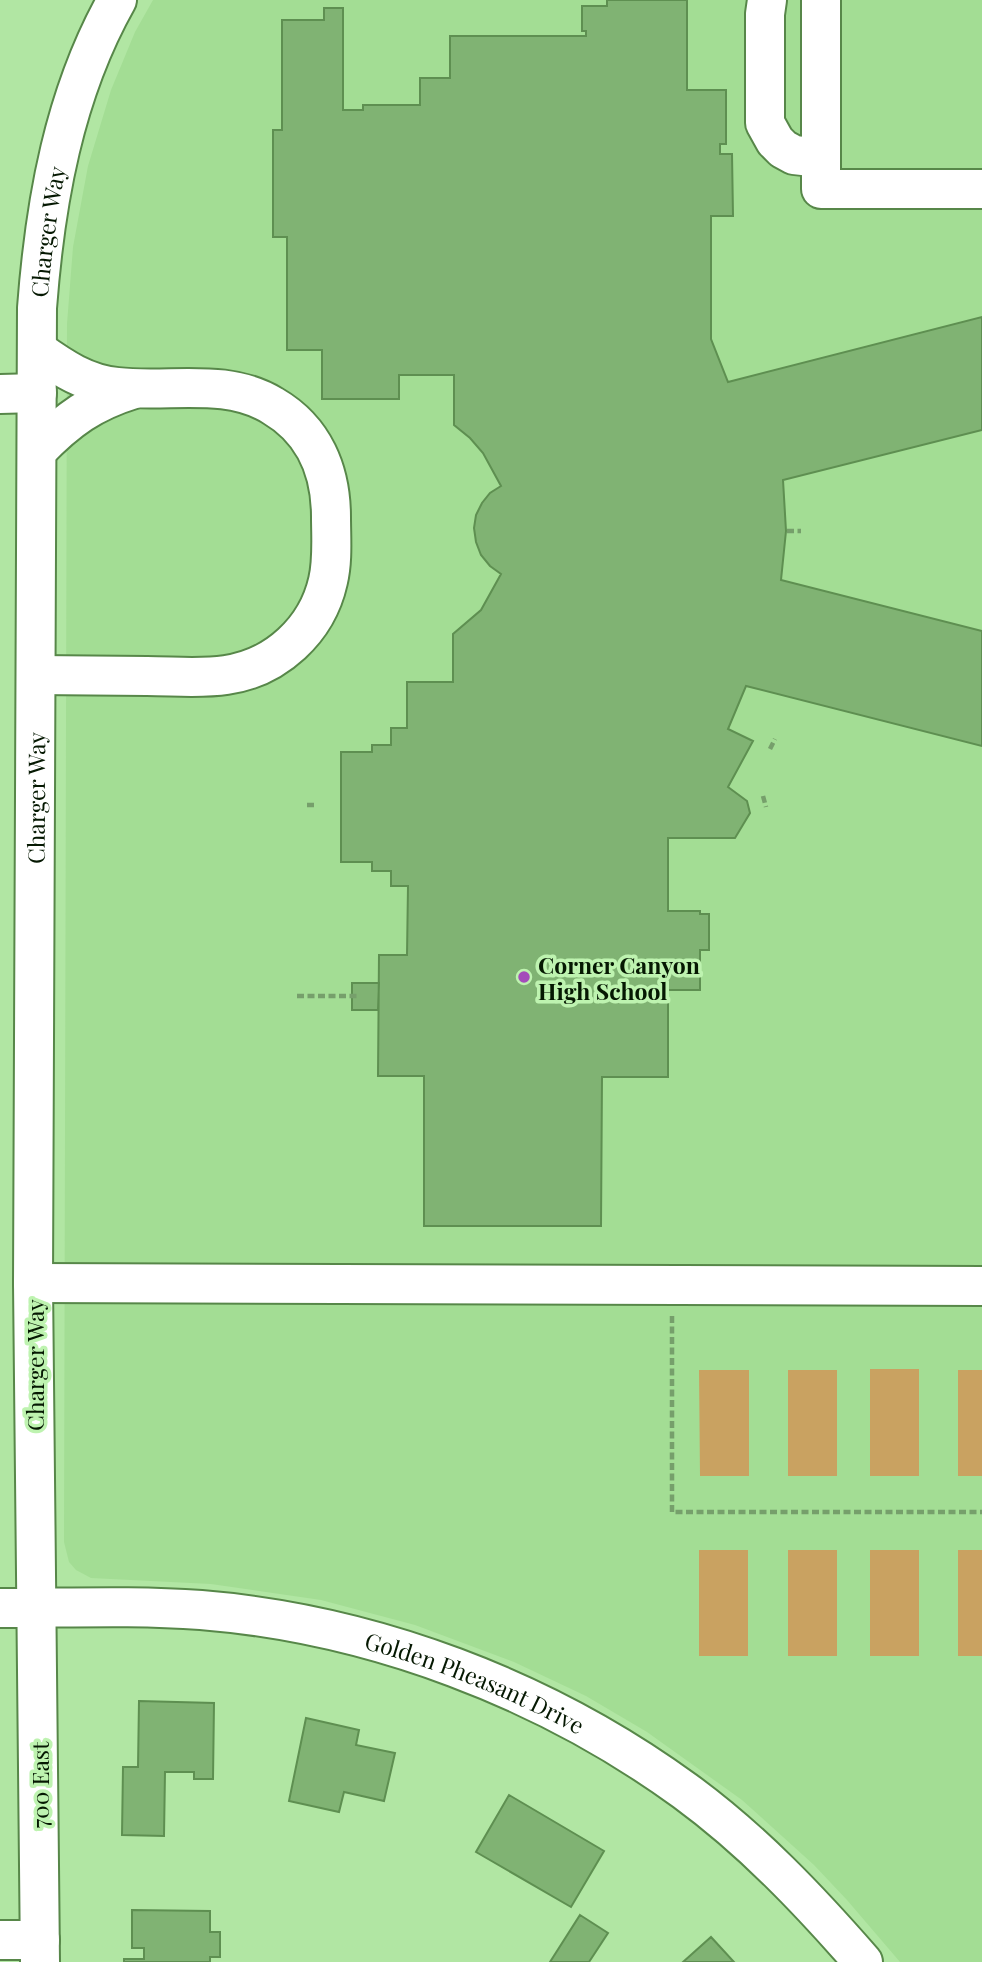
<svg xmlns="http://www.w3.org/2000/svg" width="982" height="1962" font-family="'Playfair Display',serif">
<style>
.built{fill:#a3dd94}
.green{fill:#c9a261}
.building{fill:#80b373;stroke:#5e8f51;stroke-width:2}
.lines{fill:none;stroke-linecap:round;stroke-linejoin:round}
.minor-casing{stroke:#578749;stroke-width:42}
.path{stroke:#769f6b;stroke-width:4.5;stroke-dasharray:7 3.5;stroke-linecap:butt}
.minor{stroke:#fff;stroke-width:38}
.poi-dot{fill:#a44dba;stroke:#bef3b0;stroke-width:2.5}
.labels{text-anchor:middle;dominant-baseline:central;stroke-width:7;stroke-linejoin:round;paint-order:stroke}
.street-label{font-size:23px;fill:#051802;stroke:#bef3b0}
.poi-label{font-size:23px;font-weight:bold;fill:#051802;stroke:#bef3b0;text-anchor:start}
</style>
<rect width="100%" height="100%" fill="#b1e6a3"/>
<!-- built -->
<path class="built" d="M153 0H982V1962H900L847 1900 814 1865 742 1800 647 1732 586 1696 514 1662 415 1625 321 1600 211 1584 91 1578 76 1570 69 1562 64 1542 67 324 73 247 88 166 111 90 135 32Z"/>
<!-- green -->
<path class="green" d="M870 1369H919V1476H870Z
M699 1370H749V1476H700Z
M788 1370H837V1476H788Z
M958 1370H982V1476H958Z
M699 1550H748V1656H699Z
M788 1550H837V1656H788Z
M870 1550H919V1656H870Z
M958 1550H982V1656H958Z"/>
<!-- building -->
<path class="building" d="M607 0H687V90H726V144H720V154H732L733 216H711V339L728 382 982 317V430L783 480 786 531 781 580 982 631V746L746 686 728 729 753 741 728 787 747 801 750 813 735 838H668V911H700V914H709V950H700V990H668V1077H602L601 1226H424V1076H378L379 955H407L408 886H391V871H372V862H341V752H372V745H391V728H407V682H453V634L481 610 501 574 490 566 481 555 476 542 474 528 476 515 482 503 490 493 501 486 483 453 470 438 454 425V375H399V399H322V350H287V237H273V130H282V20H324V8H343V110H363V105H420V78H450V36H586V31H582V6H607Z
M352 983H379L378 1010H352Z
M139 1701 214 1703 213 1779H194V1772H165L164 1836 122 1835 123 1767H138Z
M306 1718 359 1730 356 1745 395 1753 384 1801 344 1792 339 1812 289 1801Z
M509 1795 604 1851 571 1907 476 1852Z
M132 1910 210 1911V1932H220V1957H210V1962H124V1959H144V1948H132Z
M580 1915 608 1933 589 1962H550Z
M711 1937 734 1962H683Z"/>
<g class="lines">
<defs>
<g id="minor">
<path d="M767 0 765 14V123L775 141 783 149 794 155 821 158"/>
<path d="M821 0V189H982"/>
<path d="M0 394 37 393"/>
<path d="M37 451C68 419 92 402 134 389"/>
<path d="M36 675C73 675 110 676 147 676 173 676 200 679 226 675 276 668 317 630 328 581 333 560 331 538 331 517 331 471 314 430 273 406 226 377 170 393 117 387 86 384 62 368 37 350"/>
<path d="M33 1283 982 1286"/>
<path id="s1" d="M0 1608C67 1608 134 1605 201 1610 373 1624 545 1689 685 1791 752 1840 809 1900 863 1962"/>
<path d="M0 1940H40"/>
<path id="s2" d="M40 1962 33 1283 37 308C45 202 64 94 117 0"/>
</g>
</defs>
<!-- minor casing -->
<use href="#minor" class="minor-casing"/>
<!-- path -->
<path class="path" d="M787 531H801
M770 749 775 739
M763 796 766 807
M307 805H316
M297 996H360
M672 1316V1512H982"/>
<!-- minor -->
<use href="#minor" class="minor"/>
</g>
<!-- markers -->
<circle class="poi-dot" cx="524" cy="977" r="7"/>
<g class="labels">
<!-- street labels -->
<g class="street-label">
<text stroke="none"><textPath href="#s2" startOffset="1731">Charger Way</textPath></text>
<text stroke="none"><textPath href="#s2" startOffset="1164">Charger Way</textPath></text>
<text transform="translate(34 1365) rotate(-90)">Charger Way</text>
<text stroke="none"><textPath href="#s1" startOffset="486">Golden Pheasant Drive</textPath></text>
<text transform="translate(39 1785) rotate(-90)">700 East</text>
</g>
<!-- poi labels -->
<g class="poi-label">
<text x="538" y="964">Corner Canyon<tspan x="538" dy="26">High School</tspan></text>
</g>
</g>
</svg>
